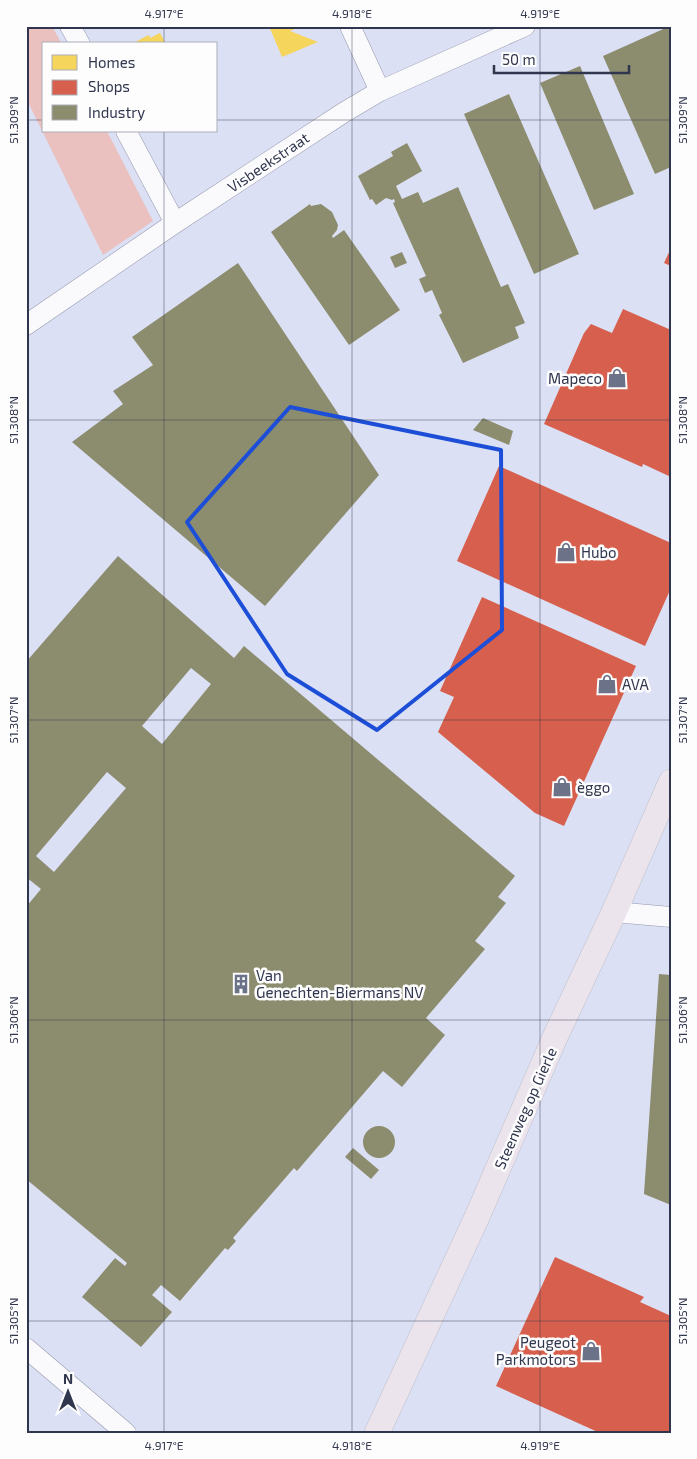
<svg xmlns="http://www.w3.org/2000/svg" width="697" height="1459" font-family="'Exo 2',sans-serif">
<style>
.green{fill:#eac1bf}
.homes{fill:#f6d55c}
.shops{fill:#d6604d}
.industry{fill:#8c8c6e;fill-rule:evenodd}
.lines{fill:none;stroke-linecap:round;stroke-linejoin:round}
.minor-casing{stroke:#9498ab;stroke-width:21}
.major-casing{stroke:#bdc0cd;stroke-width:26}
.minor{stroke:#fafafd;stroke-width:20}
.major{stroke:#ebe4ed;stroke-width:25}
.marked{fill:none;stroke:#1d4ed8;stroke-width:4;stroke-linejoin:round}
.ticks{fill:none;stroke:#30364e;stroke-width:1;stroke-opacity:0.45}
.labels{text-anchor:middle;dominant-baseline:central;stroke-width:5;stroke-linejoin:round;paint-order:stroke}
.street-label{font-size:15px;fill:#30364e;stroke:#fdfdfd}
.poi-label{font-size:15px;fill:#30364e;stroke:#fdfdfd;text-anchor:start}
.neatline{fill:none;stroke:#30364e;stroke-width:2}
.ticks-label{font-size:12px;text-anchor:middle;fill:#30364e}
</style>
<rect width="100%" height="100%" fill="#dce0f4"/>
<!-- green -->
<path class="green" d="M26 26H52L62 44H44V131H107L153 221 103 255 26 98Z"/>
<!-- homes -->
<path class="homes" d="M269 26H302L290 31 318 42 282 57Z
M160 33 166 44H131L149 35 150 38Z"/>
<!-- shops -->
<path class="shops" d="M671 248V266L664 263Z
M623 309 671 330V477L643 464 642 467 544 424 584 333 591 324 612 333Z
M499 466 671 543V588L645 646 457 561Z
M482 597 636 666 564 826 535 813 438 732 454 697 440 691Z
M555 1257 644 1297 640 1302 671 1316V1433H600L496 1386Z"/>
<!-- industry -->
<path class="industry" d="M670 26 671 167 655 174 603 56Z
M580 66 634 194 594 210 540 83Z
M509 94 579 254 534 274 464 114Z
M407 143 422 171 396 186 402 199 418 192 423 203 458 187 501 287 508 284 525 323 515 327 519 338 463 363 439 315 442 313 432 290 425 293 419 279 426 276 393 203 395 202 394 199 392 200 386 198 376 205 372 199 370 200 358 176 393 156 391 152Z
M310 204 311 206 321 204 332 212 338 225 337 230 332 236 333 238 344 230 400 310 349 345 271 232Z
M402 252 407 263 395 268 390 257Z
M238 263 379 475 265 606 72 442 123 404 113 391 153 365 132 337Z
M483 418 513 431 509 445 473 430Z
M118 556 234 658 244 646 515 876 498 897 506 903 475 941 485 949 426 1018 445 1035 402 1087 383 1071 297 1171 294 1168 233 1238 236 1241 228 1250 225 1248 180 1301 161 1285 152 1295 172 1312 141 1347 82 1297 115 1258 125 1266 127 1263 26 1179V907L41 889 26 877V662ZM191 668 211 684 162 744 142 726ZM107 772 126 788 54 872 36 856Z
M659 974 671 975V1205L644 1194Z
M363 1142a16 16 0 1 1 32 0a16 16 0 1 1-32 0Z
M353 1148 379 1170 371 1179 345 1157Z"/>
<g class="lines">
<defs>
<path id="minor" d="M70 26 80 44
M350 26 380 91
M126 131 175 223
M26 325 175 223 343 113 380 91 525 26
M614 912 671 917
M26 1348 126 1433"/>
<path id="major" d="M377 1433 477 1217 556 1035 614 912 671 782"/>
</defs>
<!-- minor casing -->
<use href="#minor" class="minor-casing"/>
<!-- major casing -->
<use href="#major" class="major-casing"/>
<!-- minor -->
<use href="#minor" class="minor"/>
<!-- major -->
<use href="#major" class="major"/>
</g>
<!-- marked area -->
<path class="marked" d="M290 407 501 450 502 630 377 730 287 674 187 522Z"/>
<!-- ticks -->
<path class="ticks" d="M164 26V44M352 26V1433M540 26V1433M26 120H44M216 120H671M164 131V1433M26 420H671M26 720H671M26 1020H671M26 1321H671"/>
<!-- icons -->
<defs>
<symbol id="shop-bare" viewBox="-9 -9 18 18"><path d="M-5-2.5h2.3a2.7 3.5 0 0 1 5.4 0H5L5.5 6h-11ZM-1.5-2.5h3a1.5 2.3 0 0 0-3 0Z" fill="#6c7288" stroke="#fdfdfd" stroke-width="2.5" paint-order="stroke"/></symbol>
<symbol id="building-bare" viewBox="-9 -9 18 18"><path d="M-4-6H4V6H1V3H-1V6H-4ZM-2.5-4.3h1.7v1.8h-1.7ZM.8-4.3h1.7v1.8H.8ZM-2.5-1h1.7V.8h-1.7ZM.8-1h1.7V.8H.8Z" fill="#6c7288" stroke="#fdfdfd" stroke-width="2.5" paint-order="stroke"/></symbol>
</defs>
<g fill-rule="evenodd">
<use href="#shop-bare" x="603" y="364" width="28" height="28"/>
<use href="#shop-bare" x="552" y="538" width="28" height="28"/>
<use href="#shop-bare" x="593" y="670" width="28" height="28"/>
<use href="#shop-bare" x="548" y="773" width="28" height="28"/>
<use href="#building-bare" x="227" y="970" width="28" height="28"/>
<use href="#shop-bare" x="577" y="1337" width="28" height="28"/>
</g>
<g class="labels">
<!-- street labels -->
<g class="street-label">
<text transform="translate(268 162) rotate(-34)">Visbeekstraat</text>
<text transform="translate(525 1108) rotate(-66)">Steenweg op Gierle</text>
</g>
<!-- poi labels -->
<g class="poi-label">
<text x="602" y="378" text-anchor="end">Mapeco</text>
<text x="581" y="552">Hubo</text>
<text x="622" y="684">AVA</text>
<text x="577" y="787">èggo</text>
<text x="256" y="975">Van<tspan x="256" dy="17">Genechten-Biermans NV</tspan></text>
<text x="576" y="1342" text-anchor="end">Peugeot<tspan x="576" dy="17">Parkmotors</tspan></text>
</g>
</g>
<!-- border -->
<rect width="697" height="1459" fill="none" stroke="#fdfdfd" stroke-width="55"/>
<!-- legend -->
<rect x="42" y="42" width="175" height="90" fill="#fdfdfd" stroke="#abadb7"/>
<rect x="52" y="55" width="25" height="15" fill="#f6d55c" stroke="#abadb7"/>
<text x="88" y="68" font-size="15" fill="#30364e">Homes</text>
<rect x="52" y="80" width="25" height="15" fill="#d6604d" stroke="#abadb7"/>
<text x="88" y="92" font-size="15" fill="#30364e">Shops</text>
<rect x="52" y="105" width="25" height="15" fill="#8c8c6e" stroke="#abadb7"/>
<text x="88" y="118" font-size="15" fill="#30364e">Industry</text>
<!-- north arrow -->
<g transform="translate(68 1392)" stroke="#fdfdfd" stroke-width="4" paint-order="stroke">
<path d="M0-4L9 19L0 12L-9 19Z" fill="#30364e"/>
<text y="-8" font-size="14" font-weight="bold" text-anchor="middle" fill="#30364e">N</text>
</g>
<!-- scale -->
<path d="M494 65v8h135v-8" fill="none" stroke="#30364e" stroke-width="2.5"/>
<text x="502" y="65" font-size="15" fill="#30364e" stroke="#fdfdfd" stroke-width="4" paint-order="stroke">50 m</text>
<rect x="28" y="28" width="642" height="1404" class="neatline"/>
<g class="ticks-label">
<text x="164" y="18">4.917°E</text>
<text x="352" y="18">4.918°E</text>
<text x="540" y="18">4.919°E</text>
<text transform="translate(14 120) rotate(-90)" y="4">51.309°N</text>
<text transform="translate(683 120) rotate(-90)" y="4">51.309°N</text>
<text transform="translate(14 420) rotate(-90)" y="4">51.308°N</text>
<text transform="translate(683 420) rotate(-90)" y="4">51.308°N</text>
<text transform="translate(14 720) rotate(-90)" y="4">51.307°N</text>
<text transform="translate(683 720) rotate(-90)" y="4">51.307°N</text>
<text transform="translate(14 1020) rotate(-90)" y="4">51.306°N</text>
<text transform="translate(683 1020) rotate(-90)" y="4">51.306°N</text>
<text transform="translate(14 1321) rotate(-90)" y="4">51.305°N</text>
<text transform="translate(683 1321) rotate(-90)" y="4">51.305°N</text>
<text x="164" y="1450">4.917°E</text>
<text x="352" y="1450">4.918°E</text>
<text x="540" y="1450">4.919°E</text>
</g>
</svg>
